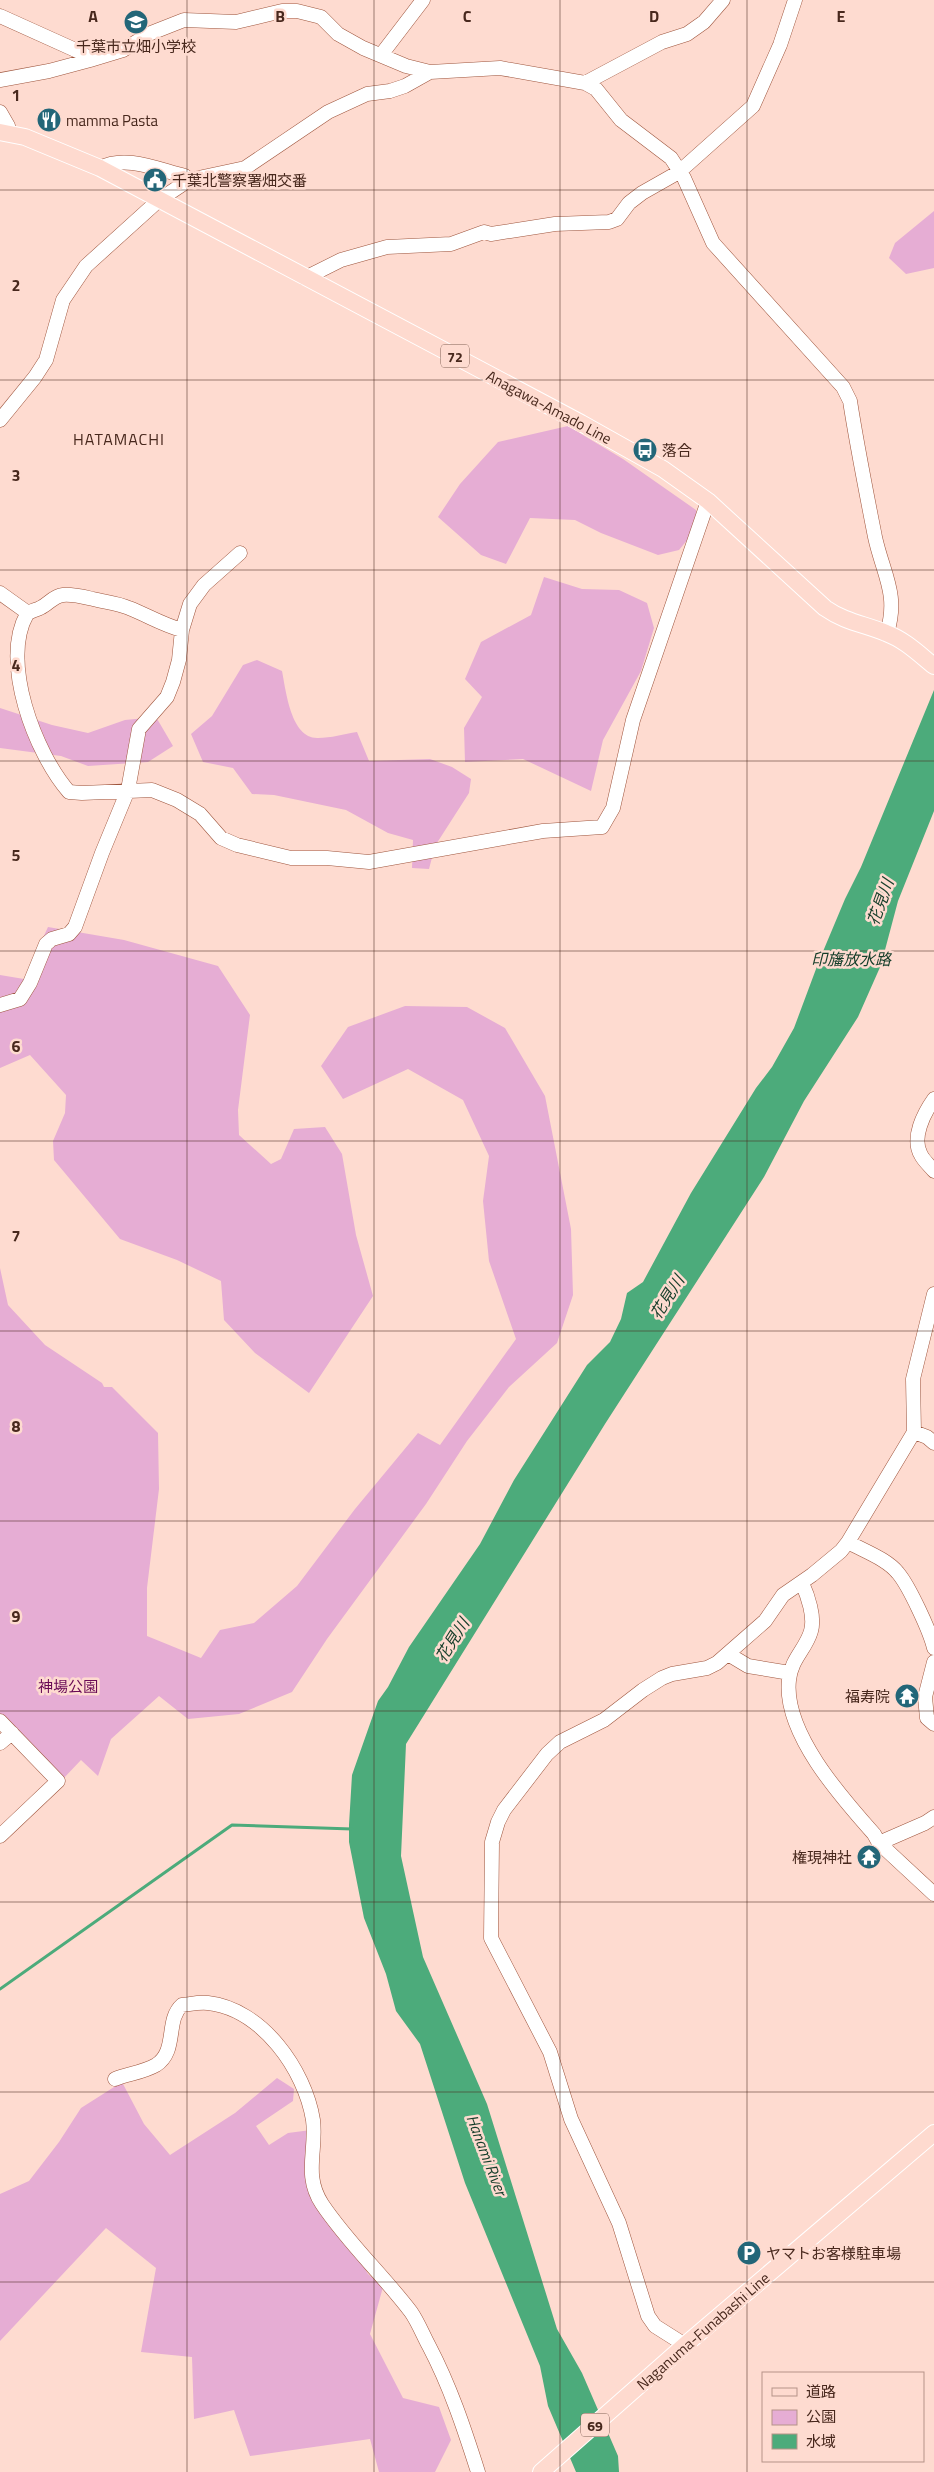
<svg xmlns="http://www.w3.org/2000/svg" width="934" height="2472" font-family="'Titillium Web','Noto Sans JP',sans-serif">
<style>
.green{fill:#e6add4}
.water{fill:#4cab7b}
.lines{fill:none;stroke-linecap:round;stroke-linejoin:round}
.stream{stroke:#4cab7b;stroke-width:3}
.minor-casing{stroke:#9e553d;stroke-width:15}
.major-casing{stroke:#fff;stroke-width:18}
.minor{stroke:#fff;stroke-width:14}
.major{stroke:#fedacf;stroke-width:16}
.grid{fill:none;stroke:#48281d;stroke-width:1;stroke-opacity:0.55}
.labels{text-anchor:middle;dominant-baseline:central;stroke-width:5;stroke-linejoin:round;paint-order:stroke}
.shield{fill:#fedbd0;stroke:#7f5e53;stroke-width:1}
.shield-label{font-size:14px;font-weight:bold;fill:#48281d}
.poi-label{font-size:15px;fill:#48281d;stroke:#fedbd0;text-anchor:start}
.street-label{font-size:15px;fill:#48281d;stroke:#fedbd0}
.park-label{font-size:15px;fill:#690b56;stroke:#fedbd0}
.neighbourhood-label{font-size:16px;letter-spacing:1px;fill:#48281d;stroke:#fedbd0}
.water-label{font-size:16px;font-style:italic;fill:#143d29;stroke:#fedbd0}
.grid-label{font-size:16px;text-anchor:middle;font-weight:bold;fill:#48281d;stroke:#fedbd0;stroke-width:5;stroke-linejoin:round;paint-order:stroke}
</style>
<rect width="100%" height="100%" fill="#fedbd0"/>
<!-- green -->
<path class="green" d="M934 211V268L906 274 889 258 895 243Z
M568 426 623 459 696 510 698 527 679 550 658 555 601 533 575 520 530 518 506 564 481 555 438 517 460 484 498 442Z
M544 577 582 589 619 590 647 603 654 628 641 671 603 740 591 791 523 759 465 762 464 728 482 697 465 679 481 642 531 615Z
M257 660 282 671C286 691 291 739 318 738 331 738 344 734 357 732L369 761 430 759 452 767 471 779 469 793 435 846 429 869 412 868 413 840 388 833 346 810 274 795 252 794 233 768 203 762 191 734 212 716 243 665Z
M0 708 52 725 88 733 125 720 156 717 173 746 148 762 88 766 61 756 0 748Z
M48 927 124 940 218 966 250 1015 238 1110 239 1135 271 1164 281 1159 294 1129 325 1127 342 1154 356 1235 373 1296 309 1393 255 1353 224 1320 221 1281 177 1260 120 1239 54 1160 53 1141 65 1113 66 1095 30 1055 0 1068V975L24 979Z
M405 1006 467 1007 505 1028 545 1096 571 1229 573 1295 557 1343 509 1387 467 1441 426 1504 327 1639 292 1692 239 1714 188 1719 159 1696 111 1739 98 1776 81 1760 62 1780 0 1714V1268L8 1305 45 1345 102 1383 104 1387H112L158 1433 159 1489 147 1588V1636L201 1658 220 1630 254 1623 297 1586 355 1509 418 1433 440 1445 516 1339 489 1261 483 1201 489 1156 463 1100 408 1069 343 1099 321 1066 348 1027Z
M277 2078 294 2089 293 2101 256 2126 269 2145 288 2133 311 2130 307 2178 317 2209 358 2257 368 2274 383 2287 370 2334 403 2398 439 2407 451 2440 435 2472H379L370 2439 250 2456 234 2410 194 2419 192 2357 141 2352 156 2268 106 2228 0 2341V2194L29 2181 59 2142 81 2108 122 2082 144 2124 170 2155 235 2113Z"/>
<!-- water -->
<path class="water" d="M934 690V811L898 901 881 965 858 1017 804 1101 764 1177 605 1424 406 1744 401 1856 423 1957 487 2104 557 2329 582 2373 618 2456 619 2472H576L548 2406 540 2366 465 2183 420 2044 396 2011 386 1974 364 1918 349 1842V1825L352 1775 378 1701 388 1687 409 1647 480 1544 514 1480 587 1365 610 1342 621 1319 627 1293 643 1282 691 1193 756 1088 772 1067 794 1028 819 961 845 899 861 867Z"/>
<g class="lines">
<!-- stream -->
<path class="stream" d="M0 1989 232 1825 352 1829"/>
<defs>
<path id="minor" d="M0 16 82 53 90 60 123 50 151 33 184 20 236 22 282 11H297L321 17 338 34 363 48 406 66 430 72
M381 55 423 0
M0 80 49 71 90 60
M585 83 662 42 687 34 704 22 723 0
M0 112 8 126 10 134
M100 168C126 154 159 170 185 176L189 180
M305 278 341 260 387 247 451 244 484 232 491 234 555 224 609 222 617 219 629 203 642 193 679 172 753 106 780 45 795 0
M0 420 35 377 46 360 63 300 86 266 159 200 189 180 245 168 328 112 367 94 390 91 405 86 430 72 500 68 585 83 596 89 621 120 671 158 684 178 713 243 843 387 850 401C857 446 866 491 875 537 883 574 899 594 887 633
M0 593 28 613
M182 630C163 625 147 615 129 608 118 603 105 602 93 599 84 597 72 594 63 595 53 596 49 604 40 608 36 610 30 611 27 614 0 661 35 753 69 792L82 793 152 790 177 800 200 814 221 838 237 845 291 858H327L369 862 543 831 602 827 613 808 633 720 708 501
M0 1005 20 999 30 983 46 944 52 939 69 934 75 927 102 853 128 790 139 729 167 697 173 682 179 660 182 630 190 604 204 585 240 553
M934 1099C924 1113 911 1138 921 1155 924 1161 930 1166 934 1171
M914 1432 927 1437 934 1443
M848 1542C864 1551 887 1559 898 1573 909 1586 930 1631 934 1648
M802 1583C808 1596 815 1617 811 1631 806 1649 791 1659 789 1680 783 1732 841 1797 874 1834L879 1843 934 1894
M728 1654 748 1666 790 1673
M934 1662 925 1697 927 1718 934 1724
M0 1721 58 1781 0 1836
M0 1743 12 1733
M879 1843 925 1823 934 1817
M115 2079C128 2074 144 2072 156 2065 178 2051 165 2020 182 2005 191 2004 199 2002 208 2003 262 2009 305 2070 313 2120 317 2150 303 2175 322 2204 348 2243 383 2275 411 2312 418 2322 423 2335 429 2346 450 2386 464 2428 478 2472
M685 2345 655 2326 648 2316 619 2223 571 2119 550 2052 491 1938 492 1842 498 1822 504 1810 547 1754 560 1742 604 1720 643 1690 662 1678 672 1674 707 1668 717 1663 765 1621 783 1595 812 1575 841 1551 848 1542 914 1432 913 1379 934 1294"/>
<path id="major" d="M0 132 25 137 100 168 581 423 663 469 708 501 825 608C845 622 864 624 886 633 905 640 919 654 934 666
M541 2472 685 2345 934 2133"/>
</defs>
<!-- minor casing -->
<use href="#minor" class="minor-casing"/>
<!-- major casing -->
<use href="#major" class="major-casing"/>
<!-- minor -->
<use href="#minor" class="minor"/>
<!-- major -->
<use href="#major" class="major"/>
</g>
<!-- grid -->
<path class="grid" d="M187 0V2472M374 0V2472M560 0V2472M747 0V2472M0 190H934M0 380H934M0 570H934M0 761H934M0 951H934M0 1141H934M0 1331H934M0 1521H934M0 1711H934M0 1902H934M0 2092H934M0 2282H934"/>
<!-- icons -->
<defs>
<symbol id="school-disc" viewBox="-11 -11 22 22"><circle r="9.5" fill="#236678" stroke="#fedbd0"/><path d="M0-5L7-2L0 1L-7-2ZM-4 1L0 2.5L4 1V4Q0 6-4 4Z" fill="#fff"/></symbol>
<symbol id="restaurant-disc" viewBox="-11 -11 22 22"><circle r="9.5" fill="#236678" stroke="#fedbd0"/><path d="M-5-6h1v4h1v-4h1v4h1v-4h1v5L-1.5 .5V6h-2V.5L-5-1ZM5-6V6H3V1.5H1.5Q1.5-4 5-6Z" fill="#fff"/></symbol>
<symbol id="civic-disc" viewBox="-11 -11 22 22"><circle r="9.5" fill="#236678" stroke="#fedbd0"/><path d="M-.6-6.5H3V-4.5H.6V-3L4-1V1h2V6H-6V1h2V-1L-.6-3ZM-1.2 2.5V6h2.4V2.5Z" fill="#fff"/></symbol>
<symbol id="bus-disc" viewBox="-11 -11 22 22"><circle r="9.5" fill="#236678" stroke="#fedbd0"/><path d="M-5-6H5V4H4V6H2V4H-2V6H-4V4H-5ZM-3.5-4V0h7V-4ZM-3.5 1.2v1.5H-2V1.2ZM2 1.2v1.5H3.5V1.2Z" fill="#fff"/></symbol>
<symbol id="temple-disc" viewBox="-11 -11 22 22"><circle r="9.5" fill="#236678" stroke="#fedbd0"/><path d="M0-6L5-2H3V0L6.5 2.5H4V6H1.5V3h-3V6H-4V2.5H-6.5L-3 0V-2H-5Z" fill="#fff"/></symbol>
<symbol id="parking-disc" viewBox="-11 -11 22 22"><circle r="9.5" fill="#236678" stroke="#fedbd0"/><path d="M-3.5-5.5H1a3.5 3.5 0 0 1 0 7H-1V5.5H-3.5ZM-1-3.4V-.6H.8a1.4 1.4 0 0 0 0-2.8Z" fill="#fff"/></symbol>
</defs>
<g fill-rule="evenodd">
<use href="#school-disc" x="122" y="8" width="28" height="28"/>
<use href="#restaurant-disc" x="35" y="106" width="28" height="28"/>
<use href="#civic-disc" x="141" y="166" width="28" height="28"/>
<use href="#bus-disc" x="631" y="436" width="28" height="28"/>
<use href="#temple-disc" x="893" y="1682" width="28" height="28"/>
<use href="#temple-disc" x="855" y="1843" width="28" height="28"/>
<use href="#parking-disc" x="735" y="2239" width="28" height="28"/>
</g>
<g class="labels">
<!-- shield labels -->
<g class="shield">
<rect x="441" y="344.5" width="28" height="23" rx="4"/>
<rect x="581" y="2413.5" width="28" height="23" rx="4"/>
</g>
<g class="shield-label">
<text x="455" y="356">72</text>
<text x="595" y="2425">69</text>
</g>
<!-- poi labels -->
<g class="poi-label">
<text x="136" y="46" text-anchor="middle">千葉市立畑小学校</text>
<text x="66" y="120">mamma Pasta</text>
<text x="172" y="180">千葉北警察署畑交番</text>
<text x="662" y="450">落合</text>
<text x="890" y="1696" text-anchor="end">福寿院</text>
<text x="852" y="1857" text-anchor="end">権現神社</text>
<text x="766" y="2253">ヤマトお客様駐車場</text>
</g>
<!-- street labels -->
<g class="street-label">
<text transform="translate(549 407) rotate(28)">Anagawa-Amado Line</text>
<text transform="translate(703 2331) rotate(-41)">Naganuma-Funabashi Line</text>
</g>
<!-- park labels -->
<g class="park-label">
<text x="68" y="1686">神場公園</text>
</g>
<!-- neighbourhood labels -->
<g class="neighbourhood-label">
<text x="119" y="439">HATAMACHI</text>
</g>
<!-- water labels -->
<g class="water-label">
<text transform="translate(880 902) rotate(-70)">花見川</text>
<text x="851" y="959">印旛放水路</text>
<text transform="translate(667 1297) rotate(-58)">花見川</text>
<text transform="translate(452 1640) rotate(-58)">花見川</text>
<text transform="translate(487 2155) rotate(69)">Hanami River</text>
</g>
</g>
<g class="grid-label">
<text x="93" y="22">A</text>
<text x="280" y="22">B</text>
<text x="467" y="22">C</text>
<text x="654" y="22">D</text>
<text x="841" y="22">E</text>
<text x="16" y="101">1</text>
<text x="16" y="291">2</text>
<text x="16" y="481">3</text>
<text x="16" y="671">4</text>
<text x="16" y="861">5</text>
<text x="16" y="1052">6</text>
<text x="16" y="1242">7</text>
<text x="16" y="1432">8</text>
<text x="16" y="1622">9</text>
</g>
<!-- legend -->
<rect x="762" y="2372" width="162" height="90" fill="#fedbd0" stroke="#b59388"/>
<rect x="772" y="2388" width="25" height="8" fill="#fedacf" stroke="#b59388"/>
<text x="806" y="2397" font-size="15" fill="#48281d">道路</text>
<rect x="772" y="2410" width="25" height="15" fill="#e6add4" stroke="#b59388"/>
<text x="806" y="2422" font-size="15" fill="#48281d">公園</text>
<rect x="772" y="2434" width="25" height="15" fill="#4cab7b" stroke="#b59388"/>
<text x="806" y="2447" font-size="15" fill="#48281d">水域</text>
</svg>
